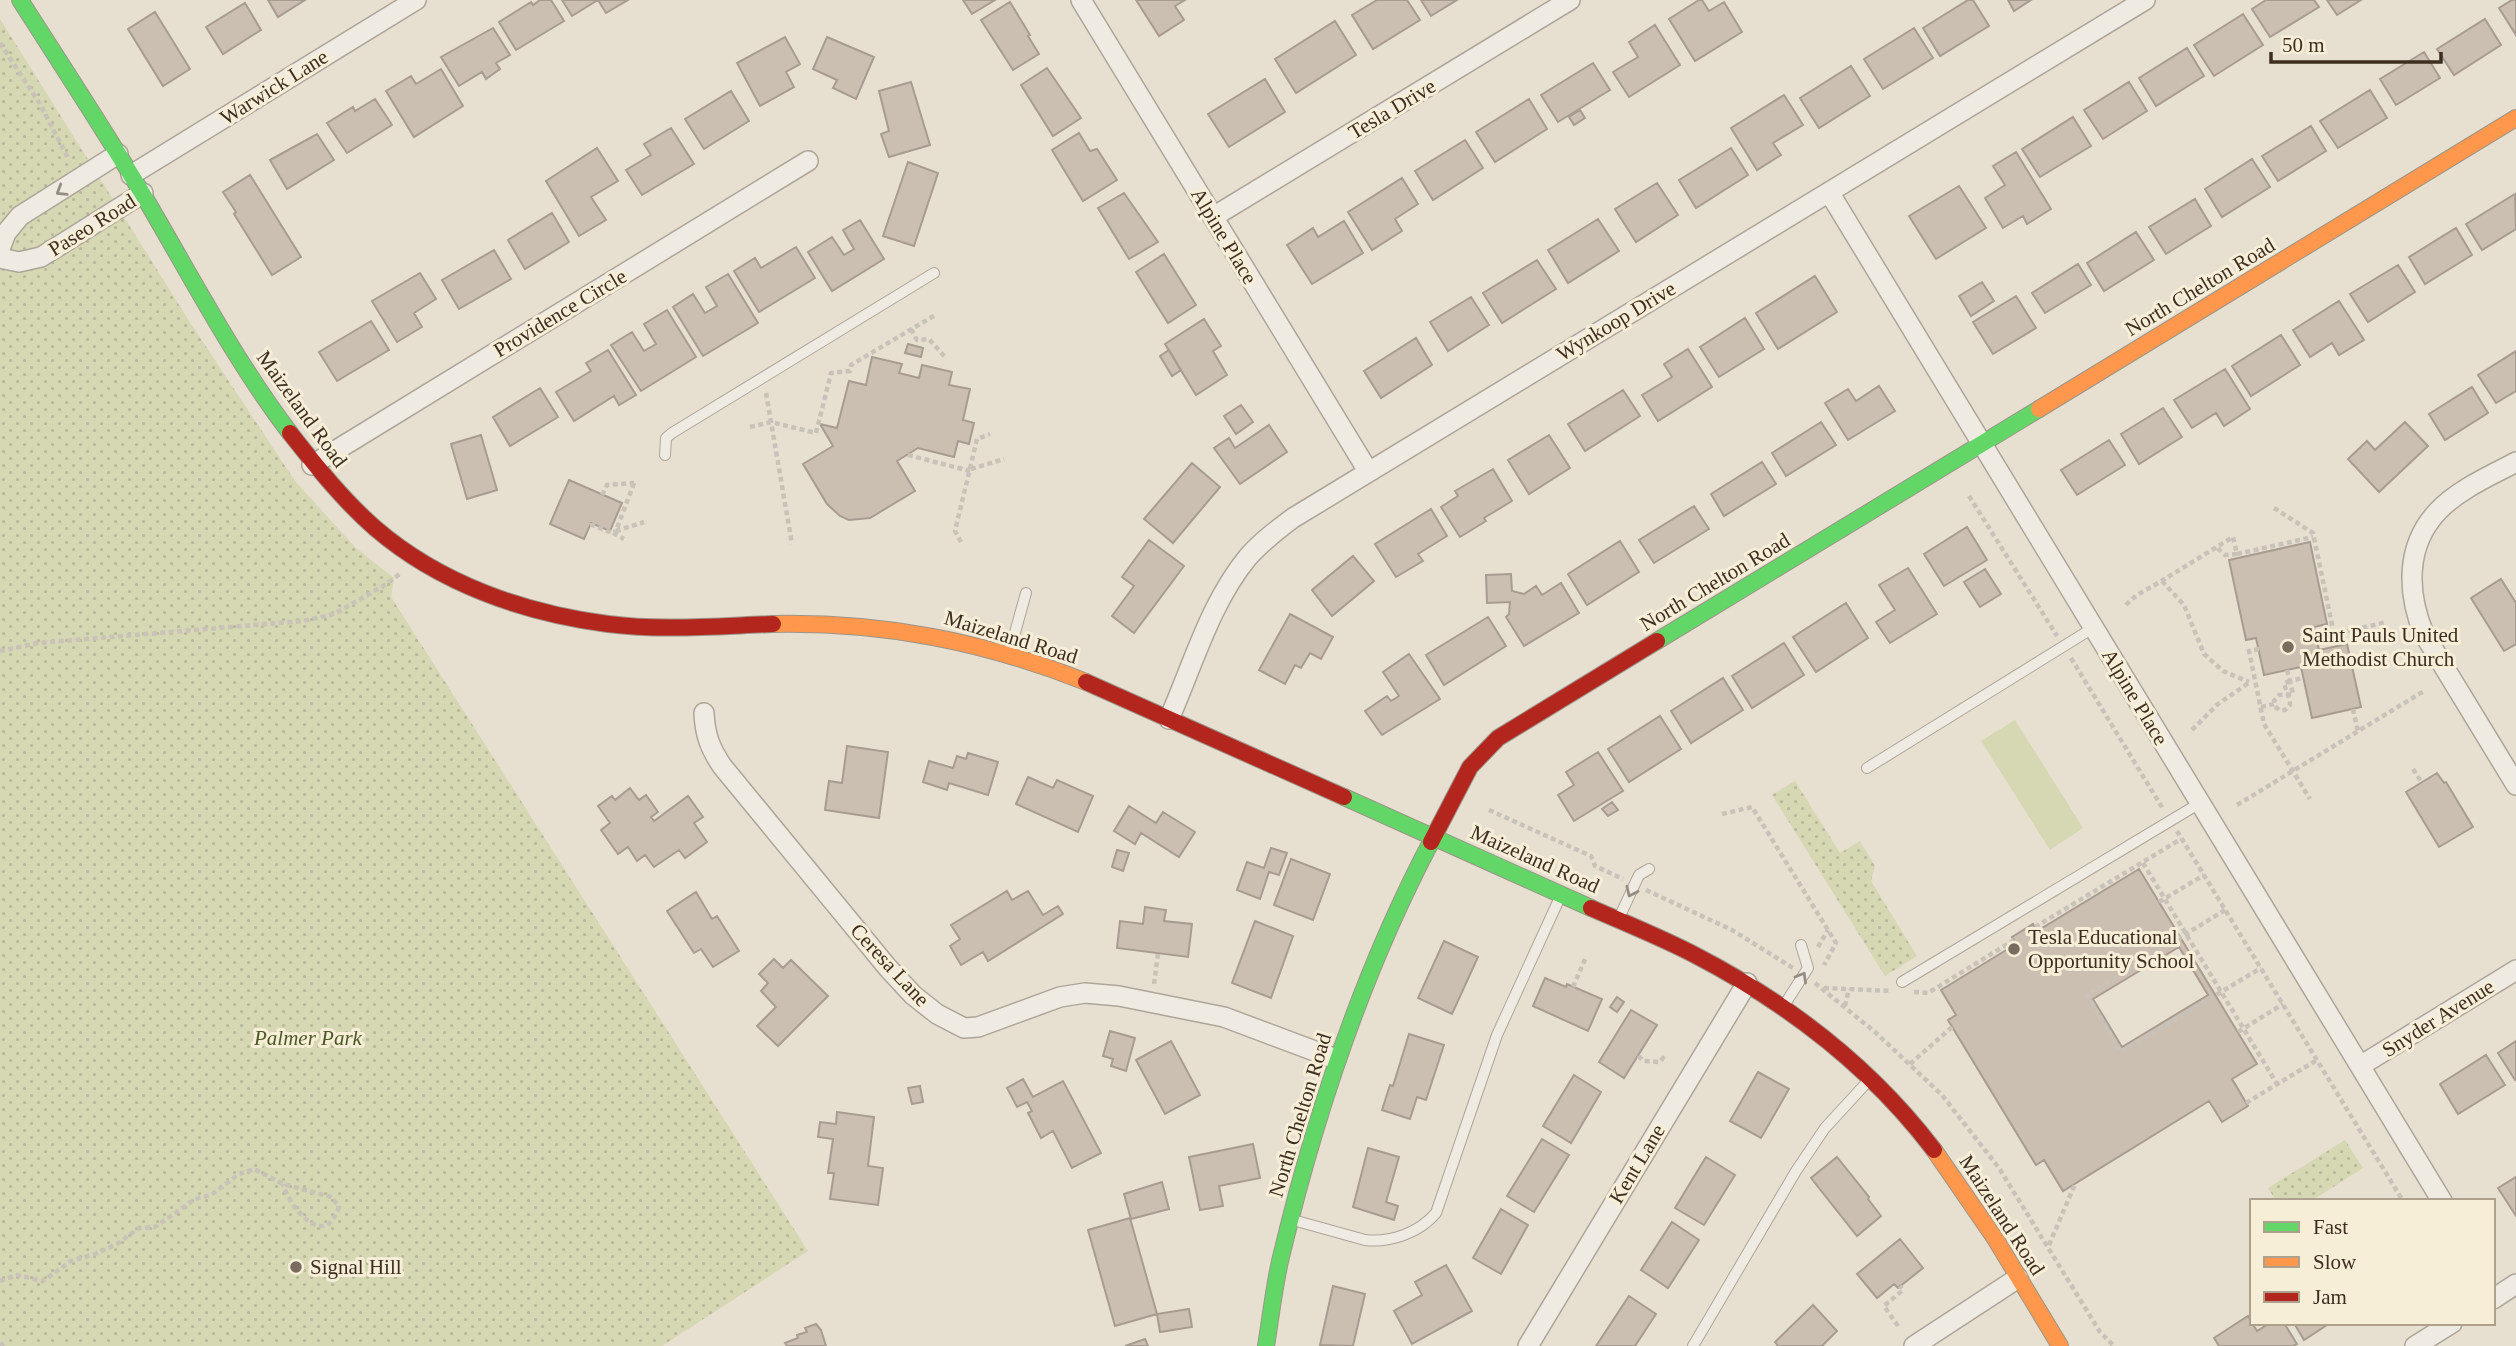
<svg xmlns="http://www.w3.org/2000/svg" width="2516" height="1346" font-family="Georgia,serif">
<style>
.grass{fill:url(#grass-dots)}
.pitch{fill:#d6d7b3}
.building{fill:#cbbfb2;stroke:#a89c90;stroke-width:2;fill-rule:evenodd}
.lines{fill:none;stroke-linecap:round;stroke-linejoin:round}
.lane-casing{stroke:#ada599;stroke-width:12}
.street-casing{stroke:#ada599;stroke-width:22}
.fast-casing{stroke:#9c958a;stroke-width:18}
.slow-casing{stroke:#9c958a;stroke-width:18}
.jam-casing{stroke:#9c958a;stroke-width:18}
.path{stroke:#c8c2b9;stroke-width:4.5;stroke-dasharray:5 3.5;stroke-linecap:butt}
.lane{stroke:#efebe3;stroke-width:10}
.street{stroke:#efebe3;stroke-width:19}
.fast{stroke:#63d668;stroke-width:16}
.slow{stroke:#ff974d;stroke-width:16}
.jam{stroke:#b3261e;stroke-width:16}
.oneway{stroke:#968c82}
.poi-dot{fill:#786c5e;stroke:#f7eed8;stroke-width:2.5}
.labels{text-anchor:middle;dominant-baseline:central;stroke-width:6;stroke-linejoin:round;paint-order:stroke}
.street-label{font-size:21px;fill:#3d2e20;stroke:#f7eed8}
.poi-label{font-size:21px;fill:#3d2e20;stroke:#f7eed8;text-anchor:start}
.park-label{font-size:21px;font-style:italic;fill:#4d5a26;stroke:#f7eed8}
</style>
<defs>
<pattern id="grass-dots" width="8" height="8" patternUnits="userSpaceOnUse" patternTransform="scale(1.75)"><rect width="8" height="8" fill="#d6d7b3"/><path d="M2 2h.1M6 6h.1" fill="none" stroke="#b9b99a" stroke-width="1.8" stroke-linecap="round"/></pattern>
</defs>
<rect width="100%" height="100%" fill="#e7e0d1"/>
<!-- grass -->
<path class="grass" d="M0 19 191 324 295 481 355 547 394 578 391 597 808 1251 662 1346H0Z
M1795 781 1840 853 1860 841 1875 866 1871 881 1917 956 1885 976 1772 795Z
M2345 1140 2363 1168 2311 1201H2276L2268 1188Z"/>
<!-- pitch -->
<path class="pitch" d="M2015 720 2083 828 2050 850 1981 741Z"/>
<!-- building -->
<path class="building" d="M268 0H305L278 17Z
M540 0H551L564 21 516 50 499 22 531 2 533 5Z
M562 0H628L606 13 598 0 572 16Z
M963 0H995L972 14Z
M1136 0H1185L1175 6 1184 20 1159 36Z
M1377 0H1407L1420 20 1373 49 1352 15Z
M1421 0H1457L1431 16Z
M1699 0H1702L1709 11 1724 2 1742 32 1695 61 1669 19Z
M1968 0H1973L1989 26 1940 56 1923 28Z
M2008 0H2031L2014 11Z
M2266 0H2314L2319 7 2270 37 2252 9Z
M2327 0H2361L2337 15Z
M2512 0H2516V35L2499 8Z
M1010 2 1030 35 1028 36 1039 54 1013 70 981 20Z
M245 3 261 30 223 54 206 27Z
M155 12 190 69 163 86 128 29Z
M2243 14 2263 45 2214 76 2194 45Z
M2485 19 2501 45 2454 75 2437 49Z
M1335 21 1356 55 1296 93 1275 59Z
M1655 25 1680 65 1629 97 1613 72 1638 57 1629 42Z
M493 28 510 55 496 63 500 69 486 79 482 72 459 86 441 57Z
M1914 28 1933 58 1883 89 1864 59Z
M785 37 800 64 786 72 794 87 760 106 737 63Z
M827 37 874 57 856 99 833 88 837 80 813 69Z
M2187 48 2204 76 2156 106 2139 78Z
M2424 52 2440 78 2396 105 2380 79Z
M1593 63 1610 90 1558 122 1541 95Z
M1851 66 1870 96 1819 128 1800 98Z
M1047 68 1081 118 1053 136 1021 85Z
M441 69 463 106 414 137 386 91 411 76 416 84Z
M1265 79 1285 112 1229 147 1208 114Z
M911 82 930 145 889 157 881 134 889 131 879 91Z
M2129 82 2147 111 2103 139 2084 110Z
M2370 90 2387 118 2338 148 2320 121Z
M731 91 749 121 704 149 685 119Z
M1784 95 1803 125 1773 143 1781 155 1757 170 1731 128Z
M375 99 392 125 347 153 327 123 353 107 355 111Z
M1529 99 1547 129 1495 162 1476 132Z
M1580 110 1585 118 1574 125 1569 117Z
M2073 117 2091 146 2040 177 2022 149Z
M2311 126 2326 151 2278 181 2262 156Z
M671 128 694 164 642 195 626 170 651 155 644 144Z
M1079 133 1090 151 1097 149 1117 180 1083 201 1052 150Z
M317 134 334 160 287 189 270 160Z
M1465 140 1483 168 1433 200 1415 171Z
M597 148 618 181 591 197 606 220 579 236 546 181Z
M1731 148 1748 175 1696 208 1679 180Z
M2016 152 2051 209 2027 224 2023 216 2003 228 1985 198 2005 185 1993 166Z
M2252 159 2270 187 2222 217 2205 189Z
M908 162 938 173 914 246 883 236Z
M250 175 301 257 272 275 234 214 236 212 223 192Z
M1402 178 1418 204 1395 219 1402 231 1372 250 1348 212Z
M1657 183 1678 215 1636 242 1615 209Z
M1959 186 1986 228 1936 259 1909 216Z
M1124 193 1158 242 1129 259 1098 208Z
M2515 194 2516 229 2482 250 2466 224Z
M2195 199 2211 226 2166 254 2149 227Z
M552 213 569 242 525 269 508 240Z
M1598 219 1619 251 1568 283 1548 250Z
M860 220 884 259 832 291 808 252 832 237 844 255 854 249 843 230Z
M1344 221 1363 253 1312 284 1287 245 1313 228 1318 237Z
M2456 228 2472 255 2425 284 2409 257Z
M2136 232 2154 260 2104 291 2087 263Z
M796 247 815 278 759 312 734 271 755 258 761 268Z
M494 250 511 279 459 309 442 280Z
M1164 254 1196 305 1168 323 1136 272Z
M1537 260 1556 289 1502 323 1483 293Z
M2078 264 2091 285 2045 313 2032 293Z
M2398 265 2415 292 2368 322 2350 294Z
M420 273 436 299 414 313 422 327 397 342 372 301Z
M728 274 758 323 703 356 673 307 693 294 705 313 717 306 706 287Z
M1815 276 1837 312 1778 349 1756 313Z
M1982 282 1994 301 1971 316 1959 296Z
M2016 296 2036 328 1993 354 1973 322Z
M1471 297 1489 325 1448 351 1430 322Z
M2339 301 2364 340 2339 355 2332 343 2310 357 2293 330Z
M667 310 696 357 641 391 611 345 632 332 644 351 656 344 644 324Z
M1745 318 1764 349 1719 377 1700 347Z
M1204 319 1221 346 1213 351 1227 375 1196 395 1165 344Z
M371 321 389 350 337 381 319 352Z
M2281 335 2300 365 2251 396 2232 366Z
M1416 338 1432 365 1381 398 1364 371Z
M908 344 923 348 921 357 905 353Z
M1688 349 1712 387 1658 421 1642 395 1672 377 1664 364Z
M608 350 636 395 619 405 614 396 574 421 556 392 591 371 586 363Z
M1169 350 1181 370 1172 376 1160 356Z
M2516 351V391L2496 403 2478 375Z
M872 357 902 364 899 373 919 378 922 365 952 372 949 385 970 389 963 420 974 423 969 444 958 441 954 457 918 448 897 461 915 491 870 518 849 520 840 516 827 504 803 464 833 446 820 424 837 428 849 381 866 385Z
M2225 369 2250 409 2224 426 2216 413 2192 428 2174 400Z
M1879 386 1895 411 1848 440 1825 403 1848 389 1856 401Z
M2472 387 2488 413 2445 440 2429 414Z
M540 388 558 417 510 446 493 417Z
M1623 390 1640 416 1585 451 1568 424Z
M1241 405 1253 422 1236 434 1224 416Z
M2163 408 2182 437 2139 464 2121 434Z
M1821 422 1836 445 1786 476 1772 453Z
M2405 422 2428 446 2379 492 2348 459 2367 441 2375 450Z
M1269 425 1287 452 1240 484 1214 448 1229 438 1235 448Z
M481 435 497 490 467 499 451 444Z
M1549 435 1570 468 1529 494 1508 460Z
M2109 440 2125 465 2077 495 2061 470Z
M1762 462 1776 484 1724 516 1711 494Z
M1192 463 1220 487 1173 543 1144 519Z
M1493 469 1512 501 1484 518 1486 521 1460 537 1441 507 1458 496 1455 491Z
M569 480 622 503 610 531 591 523 584 539 550 524Z
M1694 506 1709 529 1654 563 1639 540Z
M1431 509 1447 536 1418 554 1423 561 1396 577 1375 544Z
M1967 527 1987 560 1944 586 1924 554Z
M1149 540 1184 566 1134 633 1112 616 1134 586 1122 577Z
M1620 541 1639 572 1587 605 1568 574Z
M2310 542 2327 624 2314 627 2319 650 2347 644 2361 707 2312 718 2301 667 2264 675 2256 638 2246 640 2229 560Z
M1353 556 1374 581 1332 616 1312 590Z
M1908 568 1937 614 1890 643 1876 622 1895 610 1879 585Z
M1985 569 2001 594 1980 607 1964 582Z
M1511 574 1512 591 1524 594 1536 586 1542 595 1561 583 1579 613 1524 646 1506 617 1509 614 1510 602 1487 603 1486 575Z
M2501 579 2516 603V644L2504 651 2471 598Z
M1846 603 1868 638 1816 672 1793 637Z
M1290 614 1333 637 1321 659 1310 653 1301 668 1295 665 1285 684 1259 670Z
M1488 617 1506 646 1444 685 1426 655Z
M1784 643 1804 675 1752 708 1732 676Z
M1409 654 1440 699 1382 735 1365 711 1387 696 1391 701 1399 696 1383 672Z
M1723 678 1743 710 1691 743 1671 711Z
M1660 716 1681 749 1629 782 1608 749Z
M847 746 888 752 879 818 825 810 829 781 842 783Z
M1598 752 1623 791 1574 821 1558 795 1574 785 1566 772Z
M968 753 998 762 988 795 949 783 947 790 923 782 929 761 953 768 957 756 966 759Z
M2437 773 2444 783 2446 782 2473 827 2439 847 2406 792Z
M1028 777 1053 788 1057 780 1093 796 1078 832 1016 804Z
M630 788 639 800 646 795 658 812 651 817 654 821 688 796 703 817 694 823 707 842 685 858 679 850 654 867 645 855 637 861 628 847 618 854 601 830 610 823 598 806 612 796 615 800Z
M1612 802 1618 810 1608 816 1602 809Z
M1129 806 1156 823 1163 812 1195 832 1179 857 1141 833 1135 844 1114 831Z
M1271 848 1287 853 1279 875 1269 872 1260 899 1237 890 1247 862 1264 868Z
M1117 850 1129 853 1123 871 1112 867Z
M1291 859 1330 874 1313 920 1274 905Z
M2139 869 2257 1064 2232 1079 2248 1106 2222 1122 2209 1101 2063 1191 2044 1160 2036 1165 1948 1020 1956 1015 1941 990 2016 944 2012 937 2033 924 2037 931ZM2179 947 2208 995 2122 1047 2093 999Z
M1007 891 1012 900 1028 891 1043 915 1058 906 1063 914 988 961 983 952 961 965 950 946 960 939 951 925Z
M696 892 712 919 717 916 739 951 713 967 701 949 694 953 667 911Z
M1145 907 1166 910 1164 921 1192 924 1188 957 1117 948 1120 921 1143 924Z
M1255 921 1293 936 1271 998 1232 983Z
M1444 941 1478 957 1452 1014 1418 998Z
M774 959 783 968 791 960 828 996 778 1046 757 1026 776 1007 761 991 768 983 759 974Z
M1545 978 1566 987 1567 984 1602 999 1588 1031 1533 1006Z
M1617 997 1624 1002 1617 1012 1610 1007Z
M1631 1010 1657 1025 1624 1078 1599 1062Z
M1110 1031 1135 1038 1126 1071 1111 1066 1113 1059 1103 1056Z
M1409 1034 1444 1045 1426 1100 1417 1097 1410 1119 1382 1110 1390 1085 1393 1086Z
M1171 1041 1200 1095 1165 1114 1136 1060Z
M2516 1041V1079L2515 1080 2498 1053Z
M2486 1055 2505 1085 2458 1114 2440 1084Z
M1758 1072 1789 1089 1761 1138 1730 1121Z
M1574 1075 1601 1092 1571 1143 1543 1126Z
M1023 1079 1033 1097 1063 1081 1101 1153 1072 1168 1053 1131 1041 1138 1028 1113 1032 1111 1027 1102 1017 1107 1007 1088Z
M920 1086 923 1102 912 1104 908 1088Z
M837 1112 874 1117 868 1166 883 1168 878 1205 830 1199 834 1173H828L833 1139 818 1137 820 1122 836 1124Z
M1542 1139 1569 1155 1534 1212 1507 1196Z
M1253 1144 1260 1178 1219 1186 1223 1206 1200 1210 1189 1157Z
M1368 1148 1399 1157 1386 1202 1398 1206 1394 1220 1353 1207Z
M1706 1157 1735 1175 1704 1225 1675 1208Z
M1837 1157 1869 1197 1868 1199 1881 1216 1857 1236 1811 1178Z
M2516 1177V1216L2498 1188Z
M1162 1182 1169 1209 1131 1219 1124 1194Z
M1501 1209 1528 1225 1501 1274 1473 1258Z
M1130 1218 1157 1314 1115 1326 1088 1230Z
M1672 1222 1699 1240 1668 1288 1641 1270Z
M1900 1239 1923 1268 1898 1288 1894 1284 1877 1298 1857 1274Z
M1446 1265 1472 1311 1412 1344 1394 1311 1422 1295 1415 1282Z
M1333 1286 1365 1294 1353 1346 1320 1345Z
M1629 1296 1656 1314 1635 1346H1596Z
M1813 1305 1837 1331 1822 1346H1778L1775 1342Z
M1189 1309 1192 1327 1160 1332 1157 1314Z
M2248 1316 2257 1331 2270 1323H2284L2297 1344 2293 1346H2219L2214 1338Z
M2294 1323H2330L2304 1340Z
M816 1324 821 1330 826 1346H787L785 1343 798 1338 797 1335 807 1332 805 1328Z
M1145 1339 1148 1346H1125Z"/>
<g class="lines">
<defs>
<path id="lane" d="M665 455 666 438 672 433 934 273
M1009 654 1026 593
M1867 768 2093 628
M1619 918 1639 875 1649 869
M1902 982 2200 803
M1783 1007 1808 968 1801 945
M1293 1220 1365 1240C1390 1243 1419 1233 1436 1213L1497 1035 1561 895
M1693 1346 1796 1171 1825 1128 1870 1079"/>
<path id="street" d="M1081 0 1368 471
M131 175 416 0
M1829 192 2442 1201
M1213 217 1570 0
M0 249 6 233 20 216 118 154
M0 258 19 262 41 257 143 193
M2516 462C2490 476 2459 489 2438 511 2405 546 2407 593 2424 634L2516 785
M312 465 808 161
M704 713C705 735 710 748 722 766L888 968 913 995 937 1014 964 1028 978 1027 1060 997 1085 993 1119 996 1224 1017 1336 1059
M1169 719C1193 665 1210 603 1248 557 1261 542 1277 530 1293 518L2145 0
M2360 1066 2516 970
M2493 1299 2516 1284
M1528 1346 1747 983
M1914 1346 2018 1278
M2415 1346 2452 1323"/>
<path id="fast" d="M20 0C61 64 103 128 142 193 190 274 233 358 290 433
M1657 641 2039 409
M1344 797 1591 908
M1266 1346C1271 1316 1274 1286 1281 1257 1315 1115 1363 971 1431 842"/>
<path id="slow" d="M2039 409 2516 118
M773 624C883 622 983 641 1086 682
M1934 1150 1996 1240 2060 1346"/>
<path id="jam" d="M290 433C316 466 343 500 375 528 440 584 524 613 608 624 662 631 718 626 773 624
M1086 682 1344 797
M1431 842 1470 767 1498 738 1657 641
M1591 908C1625 923 1660 937 1693 954 1786 1002 1871 1067 1934 1150"/>
</defs>
<!-- lane casing -->
<use href="#lane" class="lane-casing"/>
<!-- street casing -->
<use href="#street" class="street-casing"/>
<!-- fast casing -->
<use href="#fast" class="fast-casing"/>
<!-- slow casing -->
<use href="#slow" class="slow-casing"/>
<!-- jam casing -->
<use href="#jam" class="jam-casing"/>
<!-- path -->
<path class="path" d="M0 43 40 104 68 158
M911 329 917 340 929 339 945 357
M766 393 792 544
M750 427 771 422 816 433 831 373 850 371 851 365 937 314
M908 455 970 471
M971 469 1004 459
M634 483 616 531 644 522
M602 495 607 485 634 483
M1969 496 2057 636
M2274 508 2313 533 2334 634 2387 622
M592 523V525L613 533 616 531
M613 533 624 539
M961 542 955 531 977 439 990 434
M2237 554 2313 537
M2162 581 2184 605 2204 654 2223 671 2249 682
M2126 605C2135 594 2151 588 2163 580 2186 566 2210 551 2233 537L2237 554 2225 555 2216 547
M2317 638 2334 634
M2259 649 2249 651 2264 724 2310 799
M0 651 38 643 303 621 334 614 385 585 401 573
M2071 658 2163 809
M2287 670 2290 681 2303 678
M2290 681 2284 683C2286 691 2290 698 2290 705L2285 710H2279L2275 706 2274 701 2279 695 2293 694 2290 681
M2261 707 2274 704
M2353 709 2358 732
M2192 730 2218 704 2250 682
M2413 769 2422 783
M2237 805 2424 691
M1489 810 1591 856 1595 866 1623 879
M1722 814 1752 807 1836 943 1824 965
M2177 831 2403 1201
M2143 863 2277 1084
M1646 890 1732 930 1793 968
M2159 902 2204 875
M2225 910 2087 995 2121 1052 2261 968
M2035 927 2181 839
M1818 947 1828 930
M1815 983 1875 1032 1942 1095 1999 1168 2100 1332 2114 1346
M1154 984 1158 954
M1573 987 1586 957
M1824 988 1892 991
M1914 992 1928 993 2014 940
M1845 1006 1849 989
M2238 1032 2283 1004
M1638 1056 1644 1061 1660 1062 1663 1058 1667 1061
M1910 1064 1952 1027
M2246 1103 2317 1060
M2049 1245 2075 1184
M0 1281 17 1275 43 1281 71 1261 95 1254 117 1244 139 1228 155 1227 195 1199 211 1195 239 1174 254 1169 283 1184 331 1197 339 1206C326 1251 290 1209 283 1184
M1898 1326 1884 1306 1903 1290 1900 1286
M0 1343 4 1346"/>
<!-- lane -->
<use href="#lane" class="lane"/>
<!-- street -->
<use href="#street" class="street"/>
<!-- fast -->
<use href="#fast" class="fast"/>
<!-- slow -->
<use href="#slow" class="slow"/>
<!-- jam -->
<use href="#jam" class="jam"/>
</g>
<!-- one-way arrows -->
<defs><path id="oneway-chevron" d="M-2-3.5L2.5 0L-2 3.5" fill="none" stroke-width="1.6" stroke-linecap="round" stroke-linejoin="round" transform="scale(1.75)"/></defs>
<g class="oneway">
<use href="#oneway-chevron" transform="translate(61 191) rotate(148)"/>
<use href="#oneway-chevron" transform="translate(1631 892) rotate(115)"/>
<use href="#oneway-chevron" transform="translate(1802 977) rotate(-60)"/>
</g>
<!-- markers -->
<g class="poi-dot">
<circle cx="2288" cy="647" r="7"/>
<circle cx="2014" cy="949" r="7"/>
<circle cx="296" cy="1267" r="7"/>
</g>
<g class="labels">
<!-- street labels -->
<g class="street-label">
<text transform="translate(274 87) rotate(-32)">Warwick Lane</text>
<text transform="translate(1392 109) rotate(-31)">Tesla Drive</text>
<text transform="translate(92 225) rotate(-32)">Paseo Road</text>
<text transform="translate(1224 236) rotate(59)">Alpine Place</text>
<text transform="translate(2200 287) rotate(-31)">North Chelton Road</text>
<text transform="translate(560 313) rotate(-31)">Providence Circle</text>
<text transform="translate(1616 321) rotate(-31)">Wynkoop Drive</text>
<text transform="translate(302 409) rotate(54)">Maizeland Road</text>
<text transform="translate(1715 582) rotate(-31)">North Chelton Road</text>
<text transform="translate(1011 637) rotate(17)">Maizeland Road</text>
<text transform="translate(2135 697) rotate(59)">Alpine Place</text>
<text transform="translate(1535 859) rotate(24)">Maizeland Road</text>
<text transform="translate(890 965) rotate(47)">Ceresa Lane</text>
<text transform="translate(2438 1018) rotate(-32)">Snyder Avenue</text>
<text transform="translate(1300 1115) rotate(-73)">North Chelton Road</text>
<text transform="translate(1637 1164) rotate(-59)">Kent Lane</text>
<text transform="translate(2002 1215) rotate(57)">Maizeland Road</text>
</g>
<!-- poi labels -->
<g class="poi-label">
<text x="2302" y="635">Saint Pauls United<tspan x="2302" dy="24">Methodist Church</tspan></text>
<text x="2028" y="937">Tesla Educational<tspan x="2028" dy="24">Opportunity School</tspan></text>
<text x="310" y="1267">Signal Hill</text>
</g>
<!-- park labels -->
<g class="park-label">
<text x="308" y="1038">Palmer Park</text>
</g>
</g>
<!-- legend -->
<rect x="2250" y="1199" width="245" height="126" fill="#f7eed8" stroke="#ada18e" stroke-width="2"/>
<rect x="2264" y="1222" width="35" height="10" fill="#63d668" stroke="#ada18e" stroke-width="2"/>
<text x="2313" y="1234" font-size="21" fill="#3d2e20">Fast</text>
<rect x="2264" y="1257" width="35" height="10" fill="#ff974d" stroke="#ada18e" stroke-width="2"/>
<text x="2313" y="1269" font-size="21" fill="#3d2e20">Slow</text>
<rect x="2264" y="1292" width="35" height="10" fill="#b3261e" stroke="#ada18e" stroke-width="2"/>
<text x="2313" y="1304" font-size="21" fill="#3d2e20">Jam</text>
<!-- scale -->
<path d="M2271 52v10h170v-10" fill="none" stroke="#3d2e20" stroke-width="3.5"/>
<text x="2282" y="52" font-size="21" fill="#3d2e20" stroke="#f7eed8" stroke-width="5" paint-order="stroke">50 m</text>
</svg>
